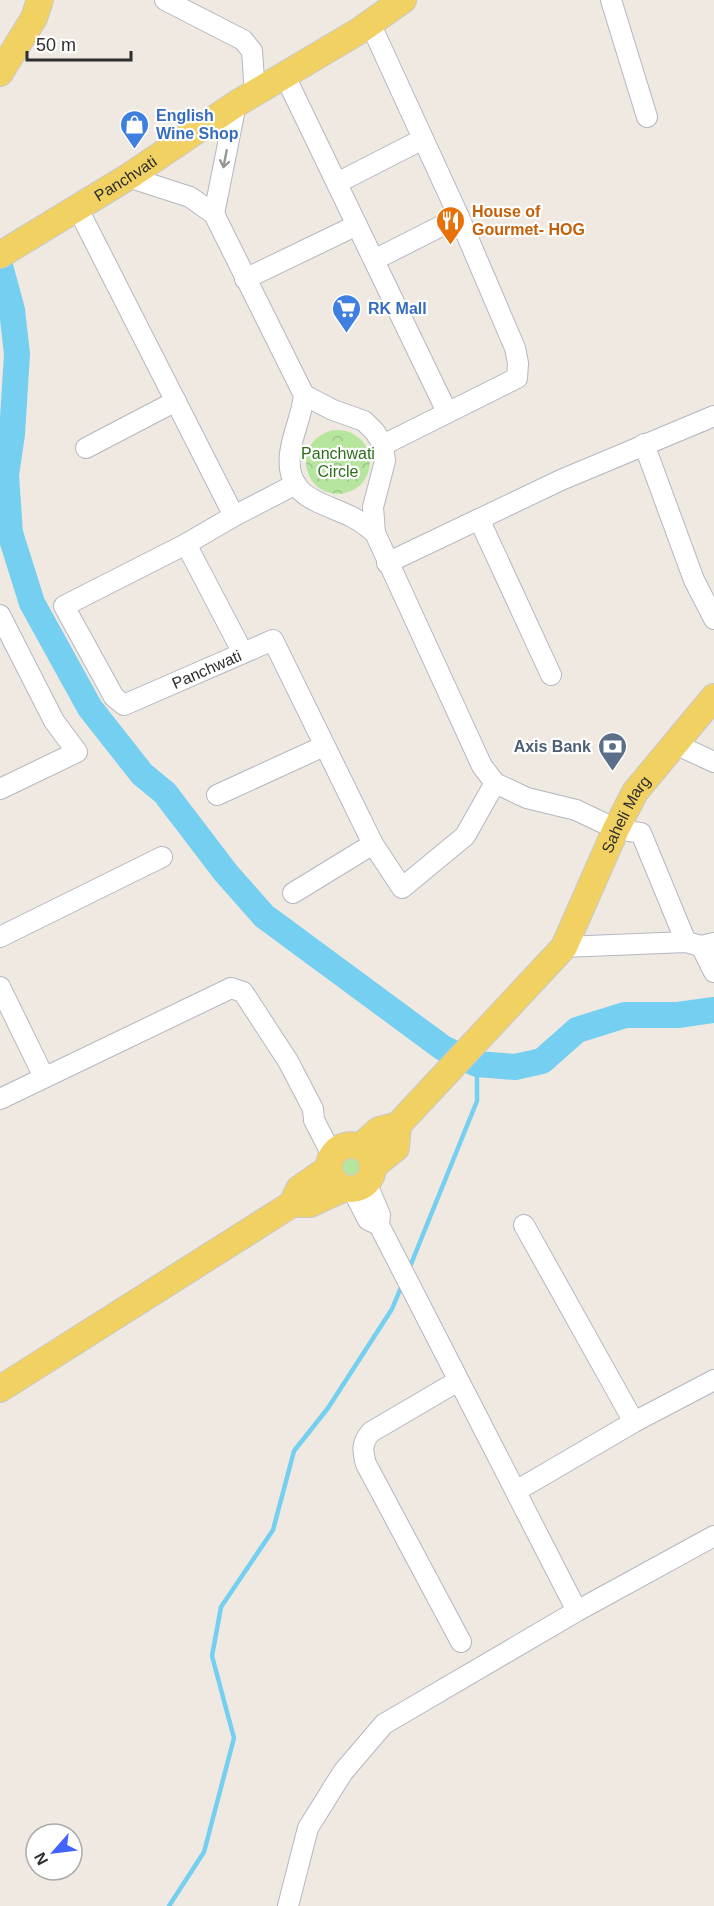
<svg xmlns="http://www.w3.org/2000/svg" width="714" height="1906" font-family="Arial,sans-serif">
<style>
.grass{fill:#b6e59e}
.park{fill:url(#park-crowns)}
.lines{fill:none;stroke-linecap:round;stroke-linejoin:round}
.stream{stroke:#75cff0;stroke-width:4.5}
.river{stroke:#75cff0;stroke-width:26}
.minor-casing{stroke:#b4b7c1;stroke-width:22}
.major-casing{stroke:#c9c9c9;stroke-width:28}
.minor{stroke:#fff;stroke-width:20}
.major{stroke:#f2d163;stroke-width:26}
.oneway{stroke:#969696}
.labels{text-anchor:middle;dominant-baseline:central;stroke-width:4.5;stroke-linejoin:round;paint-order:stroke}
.shop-label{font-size:16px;font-weight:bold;fill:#366cbe;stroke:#fff;text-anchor:start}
.street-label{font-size:16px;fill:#2e2e2e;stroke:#fff}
.food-label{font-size:16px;font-weight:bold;fill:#c56008;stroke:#fff;text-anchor:start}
.park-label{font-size:16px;fill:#2c6e1b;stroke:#fff}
.service-label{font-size:16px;font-weight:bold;fill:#4e5e75;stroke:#fff;text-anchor:end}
</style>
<defs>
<pattern id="park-crowns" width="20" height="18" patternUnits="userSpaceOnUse" patternTransform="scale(1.5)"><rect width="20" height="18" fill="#b6e59e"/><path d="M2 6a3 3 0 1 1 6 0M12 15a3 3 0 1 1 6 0" fill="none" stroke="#9dc588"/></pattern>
</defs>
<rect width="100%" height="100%" fill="#efe9e1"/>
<!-- grass -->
<path class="grass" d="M339 1166a11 11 0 1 1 22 0a11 11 0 1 1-22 0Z"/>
<!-- park -->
<path class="park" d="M306 462a32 32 0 1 1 64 0a32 32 0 1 1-64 0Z"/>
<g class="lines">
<!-- stream -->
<path class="stream" d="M409 1269 477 1101V1064
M169 1906 204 1852 234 1738 212 1656 221 1607 273 1530 294 1451 328 1408 392 1309 402 1285"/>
<!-- river -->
<path class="river" d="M0 266 12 310 17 354 12 434 6 475 10 533 32 603 90 708 142 774 165 793 226 873 264 916 443 1048 477 1064 515 1067 542 1061 577 1030 625 1015H678L714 1010"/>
<defs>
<g id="minor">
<path d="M165 0 243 40 252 51 255 93"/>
<path d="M611 0 647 117"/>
<path d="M370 23 459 217 515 348 518 363 517 378 383 445"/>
<path d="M285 76 447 412"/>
<path d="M128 177 190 197 214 214 304 395"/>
<path d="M337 183 423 139"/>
<path d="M77 207 234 516 296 484"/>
<path d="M214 214 236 104"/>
<path d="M374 260 459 217"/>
<path d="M245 279 357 225"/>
<path d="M304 395 333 410 364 421 375 432 383 445 385 461 373 507 375 533C368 527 360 521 352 517 323 502 285 499 290 454 292 434 302 416 304 395Z"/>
<path d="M644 444 694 580 714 619"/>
<path d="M86 448 176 401"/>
<path id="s1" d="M234 516 186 544 64 606 114 697 124 705 273 640 373 844 402 888 465 836 495 783"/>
<path d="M479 519 551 675"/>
<path d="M375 533 482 766 495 783 527 798 576 810 616 829 641 833 686 942"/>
<path d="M186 544 243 653"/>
<path d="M387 563 561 480 714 416"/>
<path d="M0 615 54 721 77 752 0 789"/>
<path d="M675 744 714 762"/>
<path d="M217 795 324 746"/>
<path d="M293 893 373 844"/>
<path d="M0 937 162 857"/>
<path d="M701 946 714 972"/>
<path d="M564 947 686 942 701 946 714 943"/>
<path d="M0 987 44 1077"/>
<path d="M0 1099 231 988 243 992 288 1061 313 1109 314 1120 332 1155"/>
<path d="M366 1182 380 1215 379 1225 577 1611"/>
<path d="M352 1189 368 1220 379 1225"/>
<path d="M524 1225 634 1422"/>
<path d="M458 1381 371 1432C362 1442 362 1450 366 1464L461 1642"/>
<path d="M516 1491 634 1422 714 1380"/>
<path d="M288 1906 308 1828 343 1772 384 1724 577 1611 714 1536"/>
</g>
<g id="major">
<path d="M0 73 34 18 40 0"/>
<path id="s2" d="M0 255 128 177 236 104 359 31 403 0"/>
<circle cx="351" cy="1167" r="22"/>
<path id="s3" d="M360 1147 379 1130 398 1125 564 947 616 829 635 792 714 697"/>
<path d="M372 1167 396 1148 398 1125"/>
<path d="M292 1204 299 1189 329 1168"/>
<path d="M0 1389 292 1204H310L345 1188"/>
</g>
</defs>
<!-- minor casing -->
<use href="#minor" class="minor-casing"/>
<!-- major casing -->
<use href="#major" class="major-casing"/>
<!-- minor -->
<use href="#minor" class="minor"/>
<!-- major -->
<use href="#major" class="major"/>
</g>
<!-- one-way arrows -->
<defs><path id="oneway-shaft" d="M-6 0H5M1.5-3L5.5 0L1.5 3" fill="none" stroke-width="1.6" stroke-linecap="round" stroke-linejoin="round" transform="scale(1.5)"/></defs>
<use class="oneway" href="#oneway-shaft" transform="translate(225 159) rotate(101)"/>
<!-- icons -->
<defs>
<symbol id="shop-pin" viewBox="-11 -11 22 30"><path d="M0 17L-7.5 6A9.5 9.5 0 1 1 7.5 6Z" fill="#3f7fe0" stroke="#fff"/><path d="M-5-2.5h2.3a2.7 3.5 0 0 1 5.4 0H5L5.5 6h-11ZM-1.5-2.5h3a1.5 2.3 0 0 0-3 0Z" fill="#fff"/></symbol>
<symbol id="restaurant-pin" viewBox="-11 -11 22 30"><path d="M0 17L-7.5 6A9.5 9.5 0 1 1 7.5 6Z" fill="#e8710a" stroke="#fff"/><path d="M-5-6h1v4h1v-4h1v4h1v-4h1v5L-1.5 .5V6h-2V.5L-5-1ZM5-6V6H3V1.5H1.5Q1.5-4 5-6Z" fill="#fff"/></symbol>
<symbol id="supermarket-pin" viewBox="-11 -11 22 30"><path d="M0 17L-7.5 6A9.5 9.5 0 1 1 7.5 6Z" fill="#3f7fe0" stroke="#fff"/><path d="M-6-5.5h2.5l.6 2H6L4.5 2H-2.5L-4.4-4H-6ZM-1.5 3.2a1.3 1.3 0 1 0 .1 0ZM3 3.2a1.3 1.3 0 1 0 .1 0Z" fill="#fff"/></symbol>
<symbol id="bank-pin" viewBox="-11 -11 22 30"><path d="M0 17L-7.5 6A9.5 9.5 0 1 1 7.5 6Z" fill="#5c6f8a" stroke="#fff"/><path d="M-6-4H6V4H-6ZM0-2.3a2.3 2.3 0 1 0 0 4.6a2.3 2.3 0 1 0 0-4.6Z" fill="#fff"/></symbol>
</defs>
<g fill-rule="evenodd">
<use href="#shop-pin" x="118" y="108" width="33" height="45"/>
<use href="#restaurant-pin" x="434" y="204" width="33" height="45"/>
<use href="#supermarket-pin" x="330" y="292" width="33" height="45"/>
<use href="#bank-pin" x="596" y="730" width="33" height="45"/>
</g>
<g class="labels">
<!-- shop labels -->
<g class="shop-label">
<text x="156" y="115">English<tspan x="156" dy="18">Wine Shop</tspan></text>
<text x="368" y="308">RK Mall</text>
</g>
<!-- street labels -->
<g class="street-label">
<text stroke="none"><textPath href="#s2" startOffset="147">Panchvati</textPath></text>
<text stroke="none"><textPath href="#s1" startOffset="399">Panchwati</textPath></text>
<text stroke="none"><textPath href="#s3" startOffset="435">Saheli Marg</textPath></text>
</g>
<!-- food labels -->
<g class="food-label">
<text x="472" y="211">House of<tspan x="472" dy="18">Gourmet- HOG</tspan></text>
</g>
<!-- park labels -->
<g class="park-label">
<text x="338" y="453">Panchwati<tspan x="338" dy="18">Circle</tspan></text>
</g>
<!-- service labels -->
<g class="service-label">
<text x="591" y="746">Axis Bank</text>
</g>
</g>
<!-- north arrow -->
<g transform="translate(54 1852) rotate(242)"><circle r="28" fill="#ffffff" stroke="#ababab" stroke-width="1.5"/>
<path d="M0-4.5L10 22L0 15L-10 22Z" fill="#4264fb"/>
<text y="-9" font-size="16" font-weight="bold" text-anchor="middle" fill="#2e2e2e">N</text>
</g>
<!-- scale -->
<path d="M27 51v9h104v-9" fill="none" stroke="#2e2e2e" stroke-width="3"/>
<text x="36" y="51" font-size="18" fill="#2e2e2e" stroke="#ffffff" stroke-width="4.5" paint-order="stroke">50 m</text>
</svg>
